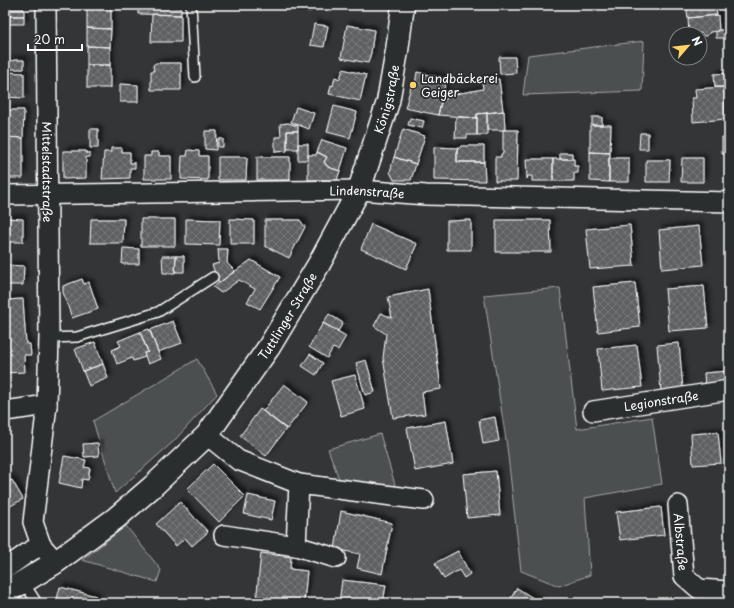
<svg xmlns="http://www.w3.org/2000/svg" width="734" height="608" font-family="'Playpen Sans',sans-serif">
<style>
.green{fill:#4c4f50;stroke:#a6a7a8}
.building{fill:url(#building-cross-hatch);stroke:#fff;filter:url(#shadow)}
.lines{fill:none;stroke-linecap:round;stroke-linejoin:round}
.service-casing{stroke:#fff;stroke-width:12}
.minor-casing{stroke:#fff;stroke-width:22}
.tertiary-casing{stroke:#fff;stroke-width:25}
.service{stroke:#2a2d2e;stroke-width:9}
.minor{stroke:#2a2d2e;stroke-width:19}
.tertiary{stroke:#2a2d2e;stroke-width:22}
.poi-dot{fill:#ffd166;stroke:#2a2d2e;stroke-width:1.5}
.labels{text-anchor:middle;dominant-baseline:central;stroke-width:3.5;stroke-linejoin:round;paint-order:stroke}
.poi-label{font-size:12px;fill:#fff;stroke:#2a2d2e;text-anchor:start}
.street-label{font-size:12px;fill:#fff;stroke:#2a2d2e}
</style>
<defs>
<pattern id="building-cross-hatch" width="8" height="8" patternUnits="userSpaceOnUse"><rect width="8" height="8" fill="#5f6162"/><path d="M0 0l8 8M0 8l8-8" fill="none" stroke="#77797a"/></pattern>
<filter id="shadow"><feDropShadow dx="3.5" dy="-3.5" stdDeviation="2" flood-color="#0009"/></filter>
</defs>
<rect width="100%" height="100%" fill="#333536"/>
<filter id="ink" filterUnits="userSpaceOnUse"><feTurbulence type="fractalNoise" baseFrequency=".025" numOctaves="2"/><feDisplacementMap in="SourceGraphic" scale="8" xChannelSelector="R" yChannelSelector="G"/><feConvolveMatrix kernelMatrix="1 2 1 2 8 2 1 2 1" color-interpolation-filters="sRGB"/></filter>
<g filter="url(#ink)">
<!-- green -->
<path class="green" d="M644 41 642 91 523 95 528 55Z
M560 288 577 429 652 417 662 484 585 498 590 575 559 586 521 571 507 447 484 295Z
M197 359 217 394 173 442 115 493 93 421Z
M380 434 396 488 339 479 328 449Z
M126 526 161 570 157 582 82 560Z"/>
<!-- building -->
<path class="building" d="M87 5H111V29L87 28Z
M138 5H181V15L138 14Z
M300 5H312V11H300Z
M427 5H461V6H435L432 10 428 9Z
M690 5H717V8H716L717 15 688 18 687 11 690 8Z
M9 9H24V16H9Z
M152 14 181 15V42H151Z
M718 15 719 31 710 32 707 36H704L701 33 689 34 688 18Z
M9 16H24V24H9Z
M314 24 328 26 324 47 310 45Z
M347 25 374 30 371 53 368 63 341 58Z
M87 28 111 29 110 47 87 46Z
M719 30H729V38H716V31Z
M87 46 110 47V65H87Z
M499 57H515L516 73 500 74Z
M15 60H24V69H6V62Z
M156 63H181V90H151V71H154L153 65Z
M87 65H110V88H87Z
M343 69 366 75 360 101 329 94 331 85 333 86 335 77 340 79Z
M5 72 24 73V98L5 97Z
M417 72 447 79 443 92 447 94 446 99 441 102 438 115 405 108 412 83 415 84Z
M729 73V92H724V87H715L714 74Z
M499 79 503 111 477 114V118L438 115 441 102 446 99 447 94 450 95 483 89 482 81Z
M120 84 138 85V102H120Z
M724 87 726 119 693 122 692 98H696L695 89Z
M334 106 357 112 350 138 327 132Z
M296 107 314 113 309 129 291 122Z
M5 110H24L23 138 5 137Z
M504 111 505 130H487V113Z
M487 113V135H477V114Z
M456 117 477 118V135H467V138H455Z
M592 117H602V125H592Z
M410 118 424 121 422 128 408 125Z
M288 123 298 126V131H287V151L275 152V137H281L280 124Z
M590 125H611L610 153 590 152Z
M90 129H98V148H90Z
M403 129 425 136 416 164 394 157Z
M503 130H518L517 181H495V157H501V154H503Z
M205 131H217L216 150 205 149Z
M287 131H298V149H287Z
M640 133H648V149H639Z
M5 137 23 138V178H5Z
M722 137 729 138V154H722Z
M218 139H223V147H218Z
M322 140 347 148 340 171 328 167 324 162 327 157 317 152Z
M298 144H308V160H298Z
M461 146H484V162H457V150Z
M434 147 458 148 457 150V162H484L485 181 434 180Z
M111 148H122V152H130V163H135V168H130V178L102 179 104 152H111Z
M188 150 199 151V156H208V180L181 179 182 156H187Z
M63 151H86V153H90V157H86V178L63 179Z
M151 152H159V156H171V179H144V156H151Z
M317 152 327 157 324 162 328 167 340 171 337 180H308V155H316Z
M590 152 610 153V158H609V182L590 181Z
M560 153H572V159H560Z
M218 157H247L246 180H218Z
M257 157H290V180H257Z
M394 157 416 164 411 180H394L390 172Z
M609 158H629V182H609Z
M682 158H703V182H681Z
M526 159H553V181H532V176H528L527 179Z
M553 159H574V166H578V173H574V181H553Z
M646 160H670L669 182H646Z
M5 218 23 219V242H5Z
M91 219H124L123 243H90Z
M141 219H175V246H141Z
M186 219 220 220 219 245 186 244Z
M230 219 254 220V244H230Z
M265 220H300L305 227 289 258 265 246Z
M471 220V250H447V221Z
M496 220H550L551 252H496Z
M371 224 417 244 406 269 361 249Z
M630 225 634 266 590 269 586 229Z
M699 226 703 265 662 269 659 230Z
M123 248 139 249V264H122Z
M218 249H228L227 263 235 271 219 283 212 265 219 263Z
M162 256H176L175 273H163Z
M176 256H184V272H175Z
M251 260 280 277 260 309 247 302 255 289 239 280 221 293 213 287Z
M5 265 24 266 23 285H5Z
M82 279 84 284 89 282 98 309 72 318 63 292V286Z
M635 283 640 327 598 332 593 287Z
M704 286 708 328 669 331 665 289Z
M428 289 441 389 422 392 425 414 393 418 383 358 386 334 374 326 381 313 392 318 388 297Z
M23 299 26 344H30L31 355H24L25 372 5 373V300Z
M329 314 343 323 338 331 323 323Z
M173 321 182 343 158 352 150 330Z
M323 323 346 336 338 350 333 348 327 358 309 347Z
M149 329 161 359 148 364 144 353 148 352 140 332Z
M140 332 148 352 144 353 145 357 133 361 132 358 117 364 112 350 121 346 118 341Z
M95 342 103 364 83 371 75 349Z
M679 343 683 389 661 391 657 345Z
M637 345 642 387 602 391 598 349Z
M310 354 323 363 316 375 302 366Z
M366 360 375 392 365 395 356 363Z
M103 364 108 378 89 386 83 371Z
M728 371 729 384 705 386 704 373Z
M355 375 365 409 341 416 331 381Z
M284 384 308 402 287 429 263 411Z
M260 409 286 429 266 456 240 436Z
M495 417 499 441 483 444 479 420Z
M446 421 453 464 415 471 407 428Z
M718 432 721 463 693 465 691 434Z
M98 443 99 456 84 457 83 444Z
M64 456 86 460 84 467 90 468 88 480 82 479 81 488 59 483Z
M213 464 245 496 219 522 187 489Z
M496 471 500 515 467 518 463 474Z
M7 476 10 481 12 480 23 499 5 509V477Z
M248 495 275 501 271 520 244 514Z
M180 502 208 532 192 546 185 538 176 546 156 524Z
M661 507 664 535 620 540 616 512Z
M341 511 392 523 382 574 357 568 360 554 335 549Z
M458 551 470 574 464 578 459 570 444 579 435 563Z
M261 553 291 557 290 569 307 571 304 603 256 602Z
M342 580 386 585 383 603H339Z
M60 587 96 596 95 603H56Z
M517 588 541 603H508Z"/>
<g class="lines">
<defs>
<path id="service" d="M191 5 195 77
M49 338 77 337 158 312 213 277
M24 583 37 603"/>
<g id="minor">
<path id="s1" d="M46 5 49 338 47 405 33 522 41 545 56 562"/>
<path id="s2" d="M5 195 359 190 426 195 729 202"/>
<path d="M5 411 47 405"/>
<path id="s3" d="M593 411 729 390"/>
<path d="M207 435 238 460 299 484 424 500"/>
<path id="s4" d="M678 505 684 576 699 589 729 591"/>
<path d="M224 535 296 546 336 558"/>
<path d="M296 546 299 484"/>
<path d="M5 569 26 554 41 545"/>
</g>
<g id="tertiary">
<path id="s5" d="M5 593 56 562 116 518 152 487 207 435 269 347 319 264 359 190 388 102 397 51 403 5"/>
</g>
</defs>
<!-- service casing -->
<use href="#service" class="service-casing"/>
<!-- minor casing -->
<use href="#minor" class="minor-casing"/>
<!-- tertiary casing -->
<use href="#tertiary" class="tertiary-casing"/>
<!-- service -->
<use href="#service" class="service"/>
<!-- minor -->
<use href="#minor" class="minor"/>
<!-- tertiary -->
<use href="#tertiary" class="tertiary"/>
</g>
</g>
<!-- markers -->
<circle class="poi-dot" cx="413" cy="85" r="4"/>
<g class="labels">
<!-- poi labels -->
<g class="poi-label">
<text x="421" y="78">Landbäckerei<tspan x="421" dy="14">Geiger</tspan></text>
</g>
<!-- street labels -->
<g class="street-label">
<text stroke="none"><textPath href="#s5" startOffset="641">Königstraße</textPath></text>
<text stroke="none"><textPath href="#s1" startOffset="167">Mittelstadtstraße</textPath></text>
<text stroke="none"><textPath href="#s2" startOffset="362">Lindenstraße</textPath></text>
<text stroke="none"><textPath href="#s5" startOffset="401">Tuttlinger Straße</textPath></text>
<text stroke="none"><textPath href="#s3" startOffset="69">Legionstraße</textPath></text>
<text stroke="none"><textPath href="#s4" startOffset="37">Albstraße</textPath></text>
</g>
</g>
<!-- margin -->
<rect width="734" height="608" fill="none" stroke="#2a2d2e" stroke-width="20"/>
<rect x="10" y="10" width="714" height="588" fill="none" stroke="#fff" stroke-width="1.5" filter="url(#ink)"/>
<!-- north arrow -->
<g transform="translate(688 46) rotate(62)"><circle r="19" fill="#2a2d2e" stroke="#7f8182"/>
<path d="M0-3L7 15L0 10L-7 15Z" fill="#ffd166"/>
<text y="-6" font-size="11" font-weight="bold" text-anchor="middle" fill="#ffffff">N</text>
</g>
<!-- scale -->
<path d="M28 44v6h54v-6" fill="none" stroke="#ffffff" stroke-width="2"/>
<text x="34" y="44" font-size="12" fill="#ffffff" stroke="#2a2d2e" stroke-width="3" paint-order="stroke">20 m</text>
</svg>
